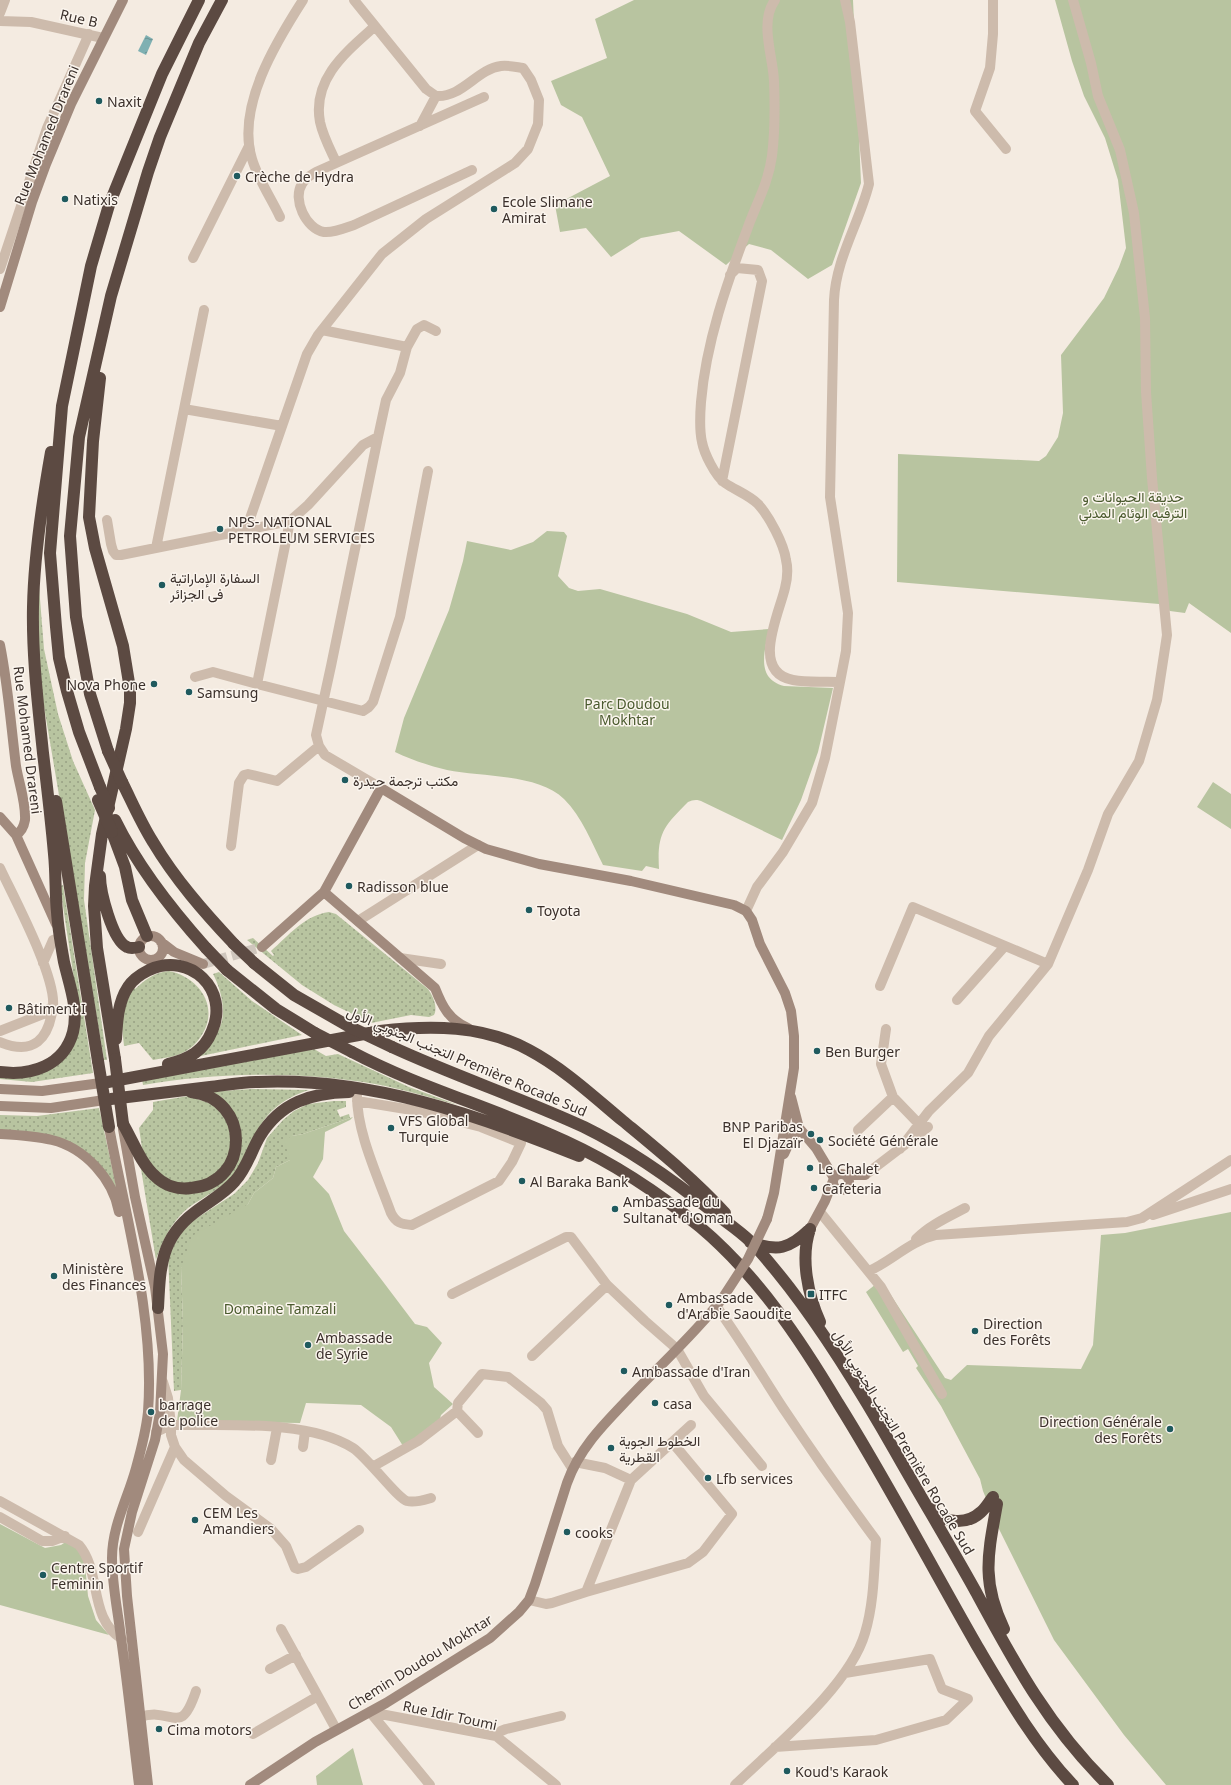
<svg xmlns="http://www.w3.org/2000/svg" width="1231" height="1785" font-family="'Noto Sans',Vazirmatn,sans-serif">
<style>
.grass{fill:url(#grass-dots)}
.green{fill:#b8c4a0}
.water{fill:url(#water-ripples)}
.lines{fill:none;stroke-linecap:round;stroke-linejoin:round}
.secondary-tunnel{stroke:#cfc6bd;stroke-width:10;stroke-dasharray:10 5;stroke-linecap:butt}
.street{stroke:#cdbbac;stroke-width:10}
.secondary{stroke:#a18a7d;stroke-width:10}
.highway{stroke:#5c4a42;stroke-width:12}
.secondary-bridge{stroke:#a18a7d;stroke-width:10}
.highway-bridge{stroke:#5c4a42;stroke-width:12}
.poi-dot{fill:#1f5a5e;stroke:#fbf5ee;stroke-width:1.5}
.labels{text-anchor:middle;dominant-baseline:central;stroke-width:3;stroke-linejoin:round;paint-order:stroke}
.street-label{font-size:14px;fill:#3b302b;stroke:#fbf5ee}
.poi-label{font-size:14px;fill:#3b302b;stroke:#fbf5ee;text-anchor:start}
.park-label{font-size:14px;fill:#4a5a2e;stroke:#fbf5ee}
</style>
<defs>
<pattern id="grass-dots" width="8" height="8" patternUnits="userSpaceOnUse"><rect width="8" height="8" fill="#b8c4a0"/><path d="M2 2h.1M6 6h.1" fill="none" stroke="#97a083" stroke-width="1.8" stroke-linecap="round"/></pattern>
<pattern id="water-ripples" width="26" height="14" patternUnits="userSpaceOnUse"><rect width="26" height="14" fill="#7fb0b2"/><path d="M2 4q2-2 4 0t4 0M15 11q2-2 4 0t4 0" fill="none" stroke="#699091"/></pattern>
</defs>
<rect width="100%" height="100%" fill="#f4ebe1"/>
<!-- grass -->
<path class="grass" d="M38 574 44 649 58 714 73 761 95 810 85 863 84 900 107 1060H104L42 695 38 645Z
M63 885 93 1073 32 1082 0 1079V1075L44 1070 80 1019 60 886Z
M329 912 336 914 428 989C433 996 438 1007 434 1015L429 1017 411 1015 371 1023 334 1005 302 985 247 940 253 938 273 956 274 955 271 951C288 936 305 915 329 912Z
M169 971C198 977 219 1005 203 1033 199 1040 193 1047 186 1051 176 1057 164 1058 153 1060L139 1043 124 1046 122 1027V1014L133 987 135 989C145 980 155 972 169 971Z
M219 972 252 1001 302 1035 196 1057C203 1049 212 1040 218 1031 228 1014 221 989 213 974Z
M314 1049 326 1056 338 1054 409 1087 458 1105C431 1098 403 1089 375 1084 299 1071 219 1072 143 1085L142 1079Z
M252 1089 309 1090C276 1101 263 1116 249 1147 246 1154 243 1165 237 1172 224 1187 205 1196 188 1208 172 1221 162 1241 156 1260L140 1163 189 1194 209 1189 238 1157 241 1140 207 1092Z
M188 1096 212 1104 227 1119 233 1147 220 1172 201 1184 172 1183 151 1167 142 1148 139 1128 153 1110V1102Z
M334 1101H346V1107L337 1110 340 1117 349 1114 350 1118 303 1134 292 1136 290 1160 276 1167 273 1178 254 1193 248 1204 181 1268 183 1323 181 1390 174 1391 168 1255 182 1232 191 1222 234 1194 248 1180 258 1163 267 1138 283 1120 294 1111 308 1104Z
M99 1108 119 1199 85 1153 0 1130V1115L37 1116Z"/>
<!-- green -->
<path class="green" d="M634 0H853L861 183 832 265 808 279 771 250 749 244 726 265 679 231 641 238 611 257 586 228 560 232 555 205 610 176 582 117 561 105 551 81 607 58 595 19Z
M1055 0H1231V633L1189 603 1185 613 1170 611 1159 604 897 582 898 454 1039 461 1046 456 1058 437 1063 413 1061 355 1104 298 1119 267 1126 248 1118 180 1105 138 1084 96 1072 61Z
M547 531 564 532 567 536 558 576 569 588 578 591 600 589 687 614 731 632 769 629C765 651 755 678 784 686L833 688 818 752 801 800 782 840 703 802C697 799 693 800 688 802 663 827 657 834 659 869L646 866 642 871 603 865C592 843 582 817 564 799 539 774 482 777 447 770 430 766 412 760 395 752L404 718 449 610 463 561 467 541 511 550 533 542Z
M1213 782 1231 794V829L1197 807Z
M353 1117 350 1120 325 1132 323 1159 313 1177 329 1194 344 1231 381 1279 415 1324 427 1327 442 1343 429 1363 434 1387 453 1404 441 1415 437 1430 403 1446 391 1427 361 1405 306 1403 300 1423 177 1421 181 1390 183 1323 181 1268 192 1236 248 1204 254 1193 273 1178 276 1167 290 1160 284 1140 292 1136 303 1134Z
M1231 1212V1785H1166L1124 1735 1054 1640 997 1525 983 1491 980 1479 941 1406 916 1368 918 1366 908 1349 903 1352 866 1292 881 1280 945 1378 951 1380 967 1365 1081 1369 1093 1345 1101 1235 1125 1233Z
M0 1524 45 1548 61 1545 70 1539 79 1547 85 1565 88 1596 96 1620 109 1635 0 1605Z
M353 1748 363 1785H317L316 1776Z"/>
<!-- water -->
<path class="water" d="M146 35 153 39 146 55 138 51Z"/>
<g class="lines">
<!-- secondary-tunnel -->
<path class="secondary-tunnel" d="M203 964 262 947"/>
<!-- street -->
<path class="street" d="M993 0V34L990 68 975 111 1006 149
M0 13 5 0
M0 21 31 22 103 38
M420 126 436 96
M336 162C330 149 323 136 320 122 312 79 346 52 374 27
M472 170 354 225C345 228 334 233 324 232 306 229 292 199 302 184 305 178 311 175 316 172L484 97
M280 217C271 198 258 179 252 159 236 107 276 42 303 0
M193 258 249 146
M0 269 47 128 89 34
M322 330 407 347
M184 409 282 426
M378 437 386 400 400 373 407 347 417 329 424 325 436 331
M722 481 762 281 758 270 737 268 730 275
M107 520 111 544 113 551 116 555H121L290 521 308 505 363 445 378 437 331 666 316 735 319 746 325 755 381 788
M290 521 257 684 363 711 369 707 373 702 400 617 428 471
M246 530 307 354 318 335 382 254 426 219 504 170 515 163 528 149 538 124 539 100 531 80 523 68C516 67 508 65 501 66 477 69 462 98 436 96L426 89 354 0
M156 548 204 310
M195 677 213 672 257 684
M840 682 846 651 848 613 830 497 834 300C836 258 859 224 869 184L850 22 845 0
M231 846 239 783 244 775 248 774 277 781 319 746
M0 868C14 898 56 976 53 1006L43 1014 0 1031
M746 911 757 887 783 852 812 803 825 758 840 682C825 681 808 683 793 680 750 672 779 614 785 588 787 580 788 568 786 560 784 544 769 516 758 504 749 495 735 490 725 483 715 476 704 453 702 442 699 429 700 415 701 402 706 342 727 283 748 227 757 202 768 184 772 156 775 132 775 106 774 81 773 56 759 22 775 0
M358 921 478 845
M400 958 441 964
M43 963 53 940 59 938
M880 986 913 907 1048 964
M957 1000 1005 946
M886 1029 881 1064 893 1097 920 1125
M0 1042C34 1056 49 1039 53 1006
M357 1101 418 1111 481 1127 521 1143 512 1162 499 1181 412 1225C401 1224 396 1223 391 1213 378 1177 356 1131 357 1093
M858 1130 893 1097
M900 1149 929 1111 968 1073 989 1036 1048 964 1088 870 1108 814 1139 761 1157 700 1167 635 1152 478 1146 392 1145 318 1134 213 1120 150 1098 96 1091 63 1073 0
M865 1175 928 1127
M820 1212 881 1287 942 1394
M1153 1215 1231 1189
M916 1239C930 1225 948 1217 965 1208
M869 1271C893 1260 910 1241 936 1235L1127 1222 1142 1218 1231 1160
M452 1294 566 1237H571L607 1285 645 1321 677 1349 704 1396 762 1466
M716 1306C740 1339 761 1374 783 1408 813 1453 844 1497 876 1540 874 1571 874 1603 865 1633 850 1686 775 1746 735 1785
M532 1356 607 1285
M156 1432 171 1425 168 1398 163 1382
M478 1433 457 1411 458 1403 482 1374 508 1377 541 1403 547 1410 558 1446 572 1468
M303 1447 305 1431
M271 1460 277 1428
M575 1462 605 1468 631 1480
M374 1466 418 1441 457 1411
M0 1501 79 1545C102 1572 88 1618 122 1639
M0 1517 42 1541H52L65 1536
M359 1530 306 1567 298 1569 295 1568 286 1546 271 1529 226 1496 184 1460 175 1447 171 1435V1425C224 1426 308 1419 353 1448 368 1458 397 1498 407 1501 415 1503 424 1500 431 1498
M138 1532 175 1447
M586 1592 631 1480 691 1425
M529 1600 546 1604 552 1603 586 1592 688 1563 703 1552 732 1514 672 1442
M281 1629 336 1729
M270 1669 296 1655
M370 1712 496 1736 556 1785
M370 1712 430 1785
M140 1717C173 1706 180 1739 196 1691
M253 1734 318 1696
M496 1736 501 1731 506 1729 561 1716
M775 1747 876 1740 946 1720 968 1699 942 1689 930 1659 845 1673"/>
<!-- secondary -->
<path class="secondary" d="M0 307 32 202 46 164 71 104 123 0
M0 645C8 685 11 726 16 766 19 784 26 802 25 820 24 826 21 832 16 835
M0 817 16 835 56 924
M324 892 435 988C442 1006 449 1020 468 1028
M139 948a12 12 0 1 1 24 0a12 12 0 1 1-24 0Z
M161 942 174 952 203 964
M262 947 324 892 381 788 464 838 486 849 539 864 631 881 734 905 746 911 752 920 760 944 785 993 791 1011 794 1036V1068L774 1193 767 1219
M0 1089 42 1091 108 1082
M791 1097 799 1128 816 1148 834 1178
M0 1106 51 1108 111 1099
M109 1127C126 1219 155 1318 148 1412 146 1431 141 1450 136 1468 128 1498 112 1526 112 1558 112 1585 118 1612 121 1638 128 1687 133 1736 139 1785
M123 1129 135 1197 155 1287 163 1354 160 1413 155 1440 132 1512 124 1549 127 1596 148 1785
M0 1134C17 1135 35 1136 52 1140 85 1148 113 1179 119 1212
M784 1154 790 1141 799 1128
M833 1182a8 8 0 1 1 16 0a8 8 0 1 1-16 0Z
M845 1175H865
M810 1229 825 1201 833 1181
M250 1785 315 1742 386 1703 490 1638 519 1612 529 1600 535 1584 567 1483C579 1449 603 1425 627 1400 659 1366 694 1335 722 1299"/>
<!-- highway -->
<path class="highway" d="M100 378 93 441 89 517 95 548 123 646 130 689V703L126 729 102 834 95 886 94 906 97 948 115 1059
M108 751 90 694 76 617 70 536 79 437 111 296 148 172 160 137 199 43 222 0
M122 782C132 802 141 823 153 842 175 879 204 912 234 944
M100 787 79 732 67 691 59 658 56 627 50 553 62 406 91 266 109 205 162 74 199 0
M56 801 98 1061
M115 820C138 867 171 909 206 948
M112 832 125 867 132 900 147 936
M100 876C100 891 112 940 127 947 131 949 135 948 139 947
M254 963 294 995 350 1027
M227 970 276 1009 315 1033
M116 1039C117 1021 118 1002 128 987 133 979 141 974 149 970 190 951 230 990 212 1031 204 1051 189 1059 168 1064
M392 1047C455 1076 521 1098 584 1127 631 1150 673 1180 713 1212 726 1222 740 1231 751 1242 765 1256 777 1272 789 1287 829 1339 863 1395 896 1453 922 1499 950 1545 976 1592 1015 1664 1048 1726 1108 1785
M352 1052C420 1088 495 1108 565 1141 613 1163 659 1193 700 1227 757 1275 800 1339 838 1403 887 1481 930 1564 976 1644 1005 1693 1034 1744 1073 1785
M0 1072C31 1076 64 1066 73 1032 79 1009 69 984 64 962 61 945 58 929 57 912 55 893 56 873 54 854 51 820 47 786 43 753 38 704 32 656 33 607 34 555 42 503 51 452
M108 1082 380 1031C431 1025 483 1025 529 1050 563 1068 593 1096 623 1121 658 1150 694 1179 725 1213
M111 1099C144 1095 177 1091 210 1087 226 1085 242 1082 258 1082 369 1077 478 1115 579 1156
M123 1124C133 1141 140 1162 155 1176 164 1185 177 1190 191 1188 251 1183 251 1098 191 1092
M810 1229C800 1258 808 1295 820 1322
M750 1242C778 1252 789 1249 810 1229
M158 1308C160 1269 160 1239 194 1213 208 1202 224 1194 235 1181 247 1168 251 1151 260 1136 281 1102 311 1093 349 1092
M997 1504C988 1554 981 1581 1004 1629
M933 1509C944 1524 967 1525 981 1512 986 1508 989 1502 993 1497"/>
<!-- secondary-bridge -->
<path class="secondary-bridge" d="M722 1299 748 1259 767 1219"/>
<!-- highway-bridge -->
<path class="highway-bridge" d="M108 751 122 782
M100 787 109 808
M98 800 112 832
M234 944 254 963
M206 948 227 970
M350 1027 392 1047
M315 1033 352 1052
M115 1059 123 1124
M98 1061 109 1127"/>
</g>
<!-- markers -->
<g class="poi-dot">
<circle cx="99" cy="101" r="4"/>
<circle cx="237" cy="176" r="4"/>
<circle cx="65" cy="199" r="4"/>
<circle cx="494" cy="209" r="4"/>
<circle cx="220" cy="529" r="4"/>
<circle cx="162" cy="585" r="4"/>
<circle cx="154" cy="684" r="4"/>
<circle cx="189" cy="692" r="4"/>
<circle cx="345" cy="780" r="4"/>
<circle cx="349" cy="886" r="4"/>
<circle cx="529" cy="910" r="4"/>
<circle cx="9" cy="1008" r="4"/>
<circle cx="817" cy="1051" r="4"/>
<circle cx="391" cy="1128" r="4"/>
<circle cx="811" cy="1134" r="4"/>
<circle cx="820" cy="1140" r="4"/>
<circle cx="810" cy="1168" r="4"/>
<circle cx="522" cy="1181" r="4"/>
<circle cx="814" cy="1188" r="4"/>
<circle cx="615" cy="1209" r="4"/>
<circle cx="54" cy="1276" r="4"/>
<rect x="807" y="1290" width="8" height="8" rx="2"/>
<circle cx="669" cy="1305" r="4"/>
<circle cx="975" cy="1331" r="4"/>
<circle cx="308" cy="1345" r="4"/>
<circle cx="624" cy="1371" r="4"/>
<circle cx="655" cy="1403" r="4"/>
<circle cx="151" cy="1412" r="4"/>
<circle cx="1170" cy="1429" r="4"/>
<circle cx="611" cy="1448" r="4"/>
<circle cx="708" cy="1478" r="4"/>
<circle cx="195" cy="1520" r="4"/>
<circle cx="567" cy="1532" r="4"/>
<circle cx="43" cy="1575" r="4"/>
<circle cx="159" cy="1729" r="4"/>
<circle cx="787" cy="1771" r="4"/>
</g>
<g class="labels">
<!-- street labels -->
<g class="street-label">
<text transform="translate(79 18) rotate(13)">Rue B</text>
<text transform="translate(46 135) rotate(-68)">Rue Mohamed Drareni</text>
<text transform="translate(28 740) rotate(83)">Rue Mohamed Drareni</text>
<text transform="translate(467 1061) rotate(23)">التجنب الجنوبي الأول Première Rocade Sud</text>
<text transform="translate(904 1442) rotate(59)">التجنب الجنوبي الأول Première Rocade Sud</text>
<text transform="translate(420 1662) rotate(-32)">Chemin Doudou Mokhtar</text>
<text transform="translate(450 1715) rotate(12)">Rue Idir Toumi</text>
</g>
<!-- poi labels -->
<g class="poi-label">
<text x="107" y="101">Naxit</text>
<text x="245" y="176">Crèche de Hydra</text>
<text x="73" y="199">Natixis</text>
<text x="502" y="201">Ecole Slimane<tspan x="502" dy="16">Amirat</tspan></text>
<text x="228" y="521">NPS- NATIONAL<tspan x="228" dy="16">PETROLEUM SERVICES</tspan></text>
<text x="170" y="577">السفارة الإماراتية<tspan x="170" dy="16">فى الجزائر</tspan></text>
<text x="146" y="684" text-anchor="end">Nova Phone</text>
<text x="197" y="692">Samsung</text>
<text x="353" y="780">مكتب ترجمة حيدرة</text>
<text x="357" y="886">Radisson blue</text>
<text x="537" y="910">Toyota</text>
<text x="17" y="1008">Bâtiment I</text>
<text x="825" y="1051">Ben Burger</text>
<text x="399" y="1120">VFS Global<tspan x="399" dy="16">Turquie</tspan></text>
<text x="803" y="1126" text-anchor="end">BNP Paribas<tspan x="803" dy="16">El Djazaïr</tspan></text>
<text x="828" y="1140">Société Générale</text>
<text x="818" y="1168">Le Chalet</text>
<text x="530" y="1181">Al Baraka Bank</text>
<text x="822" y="1188">Cafeteria</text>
<text x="623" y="1201">Ambassade du<tspan x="623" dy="16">Sultanat d'Oman</tspan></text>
<text x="62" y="1268">Ministère<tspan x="62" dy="16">des Finances</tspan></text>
<text x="819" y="1294">ITFC</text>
<text x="677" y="1297">Ambassade<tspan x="677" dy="16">d'Arabie Saoudite</tspan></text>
<text x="983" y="1323">Direction<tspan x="983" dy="16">des Forêts</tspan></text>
<text x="316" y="1337">Ambassade<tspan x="316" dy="16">de Syrie</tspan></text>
<text x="632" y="1371">Ambassade d'Iran</text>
<text x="663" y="1403">casa</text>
<text x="159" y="1404">barrage<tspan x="159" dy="16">de police</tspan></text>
<text x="1162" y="1421" text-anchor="end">Direction Générale<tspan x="1162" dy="16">des Forêts</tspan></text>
<text x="619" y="1440">الخطوط الجوية<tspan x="619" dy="16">القطرية</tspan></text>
<text x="716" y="1478">Lfb services</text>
<text x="203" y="1512">CEM Les<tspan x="203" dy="16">Amandiers</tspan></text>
<text x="575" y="1532">cooks</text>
<text x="51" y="1567">Centre Sportif<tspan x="51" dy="16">Feminin</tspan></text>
<text x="167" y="1729">Cima motors</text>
<text x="795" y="1771">Koud's Karaok</text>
</g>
<!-- park labels -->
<g class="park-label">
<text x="1133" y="496">حديقة الحيوانات و<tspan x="1133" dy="16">الترفيه الوئام المدني</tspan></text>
<text x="627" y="703">Parc Doudou<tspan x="627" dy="16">Mokhtar</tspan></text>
<text x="280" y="1308">Domaine Tamzali</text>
</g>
</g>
</svg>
